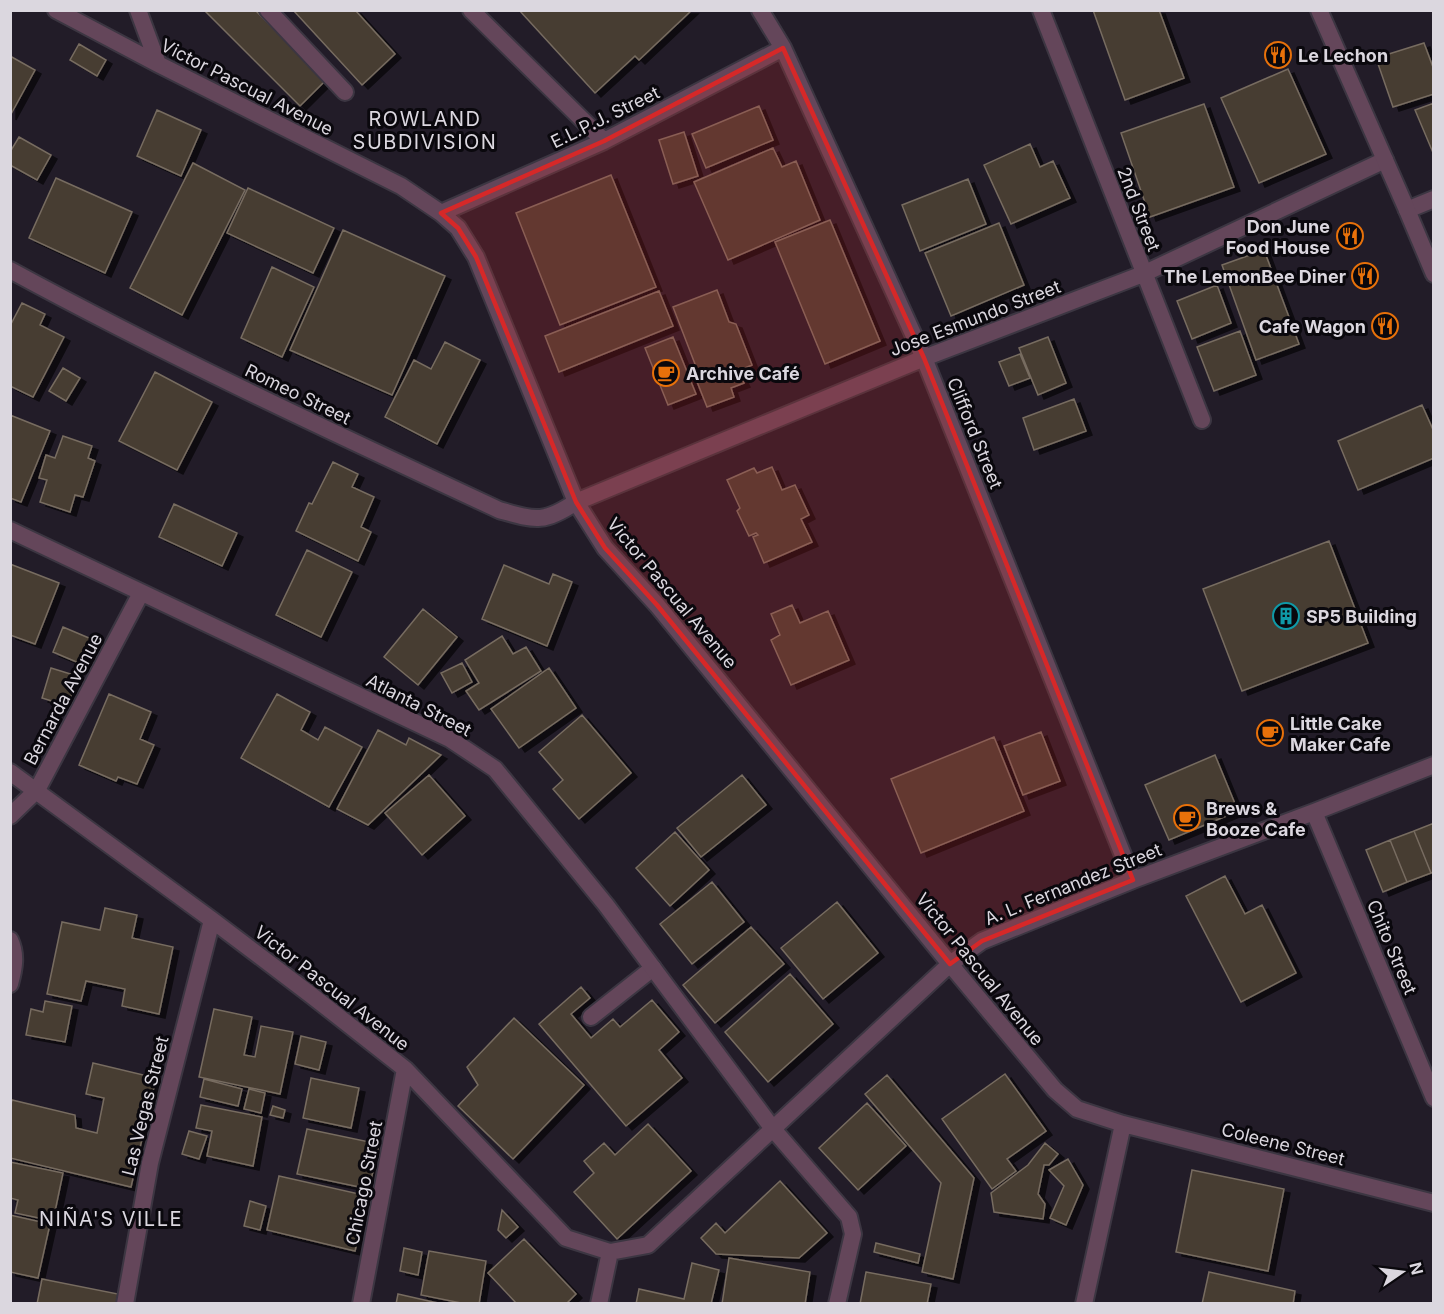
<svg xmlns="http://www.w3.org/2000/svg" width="1444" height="1314" font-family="Inter,sans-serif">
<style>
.building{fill:#473c32;stroke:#776c60;stroke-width:1.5;filter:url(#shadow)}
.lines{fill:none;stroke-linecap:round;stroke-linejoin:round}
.service-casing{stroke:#3c3642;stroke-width:20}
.minor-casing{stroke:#3c3642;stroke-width:20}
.tertiary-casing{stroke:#3c3642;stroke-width:20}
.service{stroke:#64465a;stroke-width:16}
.minor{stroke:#64465a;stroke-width:16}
.tertiary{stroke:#64465a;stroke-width:16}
.marked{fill:#d62828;fill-opacity:0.2;stroke:#d62828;stroke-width:4.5;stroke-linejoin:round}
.labels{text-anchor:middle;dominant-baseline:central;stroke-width:6;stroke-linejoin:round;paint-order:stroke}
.poi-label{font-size:18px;font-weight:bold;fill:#dbd7df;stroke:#0a080d;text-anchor:start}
.street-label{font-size:18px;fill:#dbd7df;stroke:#0a080d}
.neighbourhood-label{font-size:20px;letter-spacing:1.5px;fill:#dbd7df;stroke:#0a080d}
</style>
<defs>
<filter id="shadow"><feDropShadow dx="6" dy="4" stdDeviation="0" flood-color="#0009"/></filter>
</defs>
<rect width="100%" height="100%" fill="#221c28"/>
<!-- building -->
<path class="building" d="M204 10H255L325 81 300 106Z
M293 10H355L395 54 362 85Z
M519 10H692L639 60 635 56 595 93Z
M1093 10H1159L1184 78 1125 100Z
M1424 43 1434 70V94L1393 107 1376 58Z
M79 44 106 60 97 76 70 60Z
M10 56 35 70 10 116Z
M1288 69 1326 154 1259 183 1221 98Z
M1434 103V155L1415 110Z
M1204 104 1234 187 1150 217 1121 133Z
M759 106 773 140 706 168 692 134Z
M157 110 201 130 181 176 137 156Z
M684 132 698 176 673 184 659 140Z
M19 137 51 155 37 180 10 165V152Z
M1030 144 1040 167 1053 161 1070 198 1011 224 984 165Z
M773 148 782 167 796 161 820 220 728 260 694 182Z
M193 163 245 190 182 315 130 288Z
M611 175 656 287 560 325 516 213Z
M56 178 132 212 105 273 29 238Z
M968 179 986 224 920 251 902 205Z
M248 188 334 228 313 273 227 233Z
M830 220 880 341 825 364 775 242Z
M999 223 1024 285 951 316 925 253Z
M343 230 445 276 392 395 290 350Z
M1264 250 1299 344 1256 360 1222 265Z
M272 267 314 287 282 357 241 338Z
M1217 285 1231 323 1192 339 1177 301Z
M717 290 729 322 736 324 752 365 738 371 744 383 731 388 734 397 707 407 696 379 700 377 673 307Z
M659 291 673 326 559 372 545 336Z
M22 303 45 314 40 325 64 337 33 397 10 386V326Z
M1240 331 1256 375 1214 391 1197 347Z
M673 337 696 394 668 405 645 348Z
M1048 337 1066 383 1038 395 1019 348Z
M445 342 480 360 437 444 385 417 414 360 431 369Z
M1020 354 1030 378 1009 386 999 362Z
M63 368 80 378 66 401 49 391Z
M155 372 212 402 177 470 119 441Z
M1074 399 1086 431 1034 450 1023 418Z
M1422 405 1434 432V458L1358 490 1338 441Z
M10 415 50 431 21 502 10 498Z
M63 436 92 446 88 458 95 461 83 497 75 495 70 512 40 502 47 480 39 478 46 455 55 458Z
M333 462 358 474 352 487 374 497 361 527 371 532 358 561 296 531 309 503 312 504Z
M772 467 782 490 795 485 809 515 801 519 812 542 764 563 753 537 758 535 756 533 749 536 737 511 740 508 727 480 754 468 757 473Z
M174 504 237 533 222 566 159 537Z
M1329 541 1368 643 1242 691 1203 589Z
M307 550 352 572 321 637 276 615Z
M10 564 59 583 35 644 10 635Z
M504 565 549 584 553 574 572 582 547 646 482 619Z
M792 605 800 623 828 611 849 660 791 685 771 640 780 635 771 614Z
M423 609 457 637 418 685 384 657Z
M63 627 96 641 86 666 53 652Z
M502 636 513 654 526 647 541 671 479 710 466 691 479 683 465 660Z
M462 663 472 682 452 693 441 673Z
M51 668 77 676 68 706 42 698Z
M549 668 576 708 519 748 491 709Z
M109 694 151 712 140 739 154 745 137 784 118 777 116 781 79 765Z
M277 694 310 712 301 730 318 740 325 727 362 747 329 807 241 758Z
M582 715 631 773 579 819 553 789 563 780 539 752Z
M378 730 406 745 409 738 441 755 368 825 337 809Z
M1041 732 1060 781 1023 795 1004 746Z
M994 737 1024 811 921 853 891 779Z
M1215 755 1238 811 1169 840 1145 785Z
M429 775 465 816 422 855 385 813Z
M742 775 766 805 701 857 677 828Z
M1434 823V872L1431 873 1414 831Z
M1414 831 1431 873 1407 882 1390 840Z
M675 832 709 870 670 906 636 868Z
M1390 840 1407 882 1383 892 1366 850Z
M1225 876 1245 914 1262 905 1296 973 1241 1002 1186 896Z
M712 882 744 922 692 964 660 924Z
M837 902 878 953 823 999 781 948Z
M105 908 137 915 132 938 173 947 159 1014 122 1006 125 989 86 981 81 1001 47 994 62 922 100 930Z
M751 927 784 964 715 1023 683 985Z
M790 974 833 1024 768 1082 725 1032Z
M581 987 590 998 571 1014 591 1038 613 1019 620 1027 652 1000 679 1032 659 1050 682 1078 626 1126 539 1024Z
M45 1001 72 1006 65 1042 26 1035 31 1009 43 1012Z
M214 1009 252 1017 244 1055 255 1057 261 1026 293 1032 280 1094 199 1077Z
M514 1018 584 1085 513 1159 458 1106 478 1085 467 1067Z
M301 1036 326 1042 319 1070 295 1064Z
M93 1063 156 1078 131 1187 10 1158V1108L12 1100 75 1115 76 1128 97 1133 104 1098 86 1094Z
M1005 1074 1046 1131 1007 1159 1016 1171 992 1189 942 1119Z
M887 1075 974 1178 953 1279 922 1272 941 1183 865 1094Z
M311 1078 359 1088 351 1128 303 1118Z
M204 1079 242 1089 238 1106 200 1097Z
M249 1089 265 1093 261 1113 244 1109Z
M867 1103 906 1146 858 1190 819 1148Z
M201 1105 262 1117 253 1166 207 1156 212 1131 196 1128Z
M273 1106 285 1110 283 1118 270 1115Z
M648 1124 691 1171 617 1239 574 1192 594 1173 584 1161 604 1143 615 1155Z
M307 1129 379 1144 369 1189 297 1174Z
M189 1131 207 1136 199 1159 182 1154Z
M1045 1143 1058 1154 1049 1165H1044L1038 1194 1045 1204 1043 1219 994 1212 991 1193 1028 1165Z
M1068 1159 1083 1185 1066 1225 1050 1218 1064 1186 1049 1170Z
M10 1162 63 1173 53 1221 15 1213 18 1200 10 1198Z
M1192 1170 1284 1189 1268 1271 1176 1252Z
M279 1176 368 1196 355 1251 267 1230Z
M780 1181 827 1233 799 1258 716 1254 701 1238 716 1223 725 1233Z
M250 1201 266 1206 260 1230 244 1226Z
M502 1210 518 1227 506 1238 498 1230Z
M10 1215 50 1224 38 1278 10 1272Z
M524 1239 576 1294 566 1304H517L488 1273Z
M876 1243 920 1254 918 1263 874 1252Z
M404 1248 422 1252 418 1275 400 1271Z
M429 1251 486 1261 479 1304H466L421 1295Z
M729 1258 810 1272 805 1304H722Z
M692 1263 719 1270 711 1304H636L639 1289 684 1299Z
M866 1272 931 1284 927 1304H860Z
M1209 1272 1295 1291 1293 1304H1202Z
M42 1279 118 1294 117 1304H37Z
M398 1294 442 1304H396Z"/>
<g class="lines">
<defs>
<path id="service" d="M268 10 345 92
M591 1017 653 968"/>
<path id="minor" d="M56 10 158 64 401 186 441 213 458 228 476 257 576 502 605 548 657 605 950 964 1055 1090 1077 1109 1123 1124 1434 1203
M138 10 158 64
M471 10 604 141
M760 10 783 48 924 358 1133 880
M1041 10 1202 420
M1407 210 1434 199
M441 213 604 141 783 48
M10 270C170 357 334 433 499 510 535 520 543 524 576 502L924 358 1143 274 1385 160
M10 530 450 739 495 769 606 905 773 1129 849 1217 853 1234 837 1304
M10 772 212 920 311 995 405 1069 566 1238 610 1252 648 1245 950 964 982 941 1133 880 1314 812 1434 765
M1314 812 1434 1098
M10 816 37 790 141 593
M10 940C17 955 14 969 10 984
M125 1304 150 1163 212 920
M361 1304 405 1069
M599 1304 610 1252
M1084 1304 1123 1124"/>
<path id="tertiary" d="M1319 10 1407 210 1434 274"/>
</defs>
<!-- service casing -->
<use href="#service" class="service-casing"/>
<!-- minor casing -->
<use href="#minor" class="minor-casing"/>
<!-- tertiary casing -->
<use href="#tertiary" class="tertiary-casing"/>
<!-- service -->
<use href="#service" class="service"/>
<!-- minor -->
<use href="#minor" class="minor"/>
<!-- tertiary -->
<use href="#tertiary" class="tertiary"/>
</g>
<!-- marked area -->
<path class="marked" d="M783 48 924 358 1133 880 982 941 950 964 657 605 605 548 576 502 476 257 458 228 441 213 604 141Z"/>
<!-- icons -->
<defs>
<symbol id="restaurant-ring" viewBox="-11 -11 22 22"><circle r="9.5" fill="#0a080d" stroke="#e8710a" stroke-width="1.5"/><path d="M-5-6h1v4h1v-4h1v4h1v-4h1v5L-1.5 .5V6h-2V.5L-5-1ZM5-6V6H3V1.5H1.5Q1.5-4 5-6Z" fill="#e8710a"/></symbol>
<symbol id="cafe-ring" viewBox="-11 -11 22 22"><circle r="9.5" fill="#0a080d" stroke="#e8710a" stroke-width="1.5"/><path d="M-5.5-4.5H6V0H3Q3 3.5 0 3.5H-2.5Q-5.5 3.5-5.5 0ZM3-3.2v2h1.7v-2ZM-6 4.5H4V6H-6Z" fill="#e8710a"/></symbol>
<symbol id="building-ring" viewBox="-11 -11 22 22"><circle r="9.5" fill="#0a080d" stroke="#0f9aa8" stroke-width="1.5"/><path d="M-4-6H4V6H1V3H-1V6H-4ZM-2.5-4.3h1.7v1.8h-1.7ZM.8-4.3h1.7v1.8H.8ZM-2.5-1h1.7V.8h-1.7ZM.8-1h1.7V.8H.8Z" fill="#0f9aa8"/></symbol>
</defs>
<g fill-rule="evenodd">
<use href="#restaurant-ring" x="1263" y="40" width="30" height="30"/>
<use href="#restaurant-ring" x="1335" y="221" width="30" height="30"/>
<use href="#restaurant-ring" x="1350" y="261" width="30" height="30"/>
<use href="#restaurant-ring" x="1370" y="311" width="30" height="30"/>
<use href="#cafe-ring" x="651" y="358" width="30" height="30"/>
<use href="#building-ring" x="1271" y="601" width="30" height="30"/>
<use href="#cafe-ring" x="1255" y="718" width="30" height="30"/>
<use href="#cafe-ring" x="1172" y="803" width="30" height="30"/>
</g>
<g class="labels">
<!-- poi labels -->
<g class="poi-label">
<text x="1298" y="55">Le Lechon</text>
<text x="1330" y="226" text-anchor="end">Don June<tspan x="1330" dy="21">Food House</tspan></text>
<text x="1346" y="276" text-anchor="end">The LemonBee Diner</text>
<text x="1366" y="326" text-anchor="end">Cafe Wagon</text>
<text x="686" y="373">Archive Café</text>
<text x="1306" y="616">SP5 Building</text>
<text x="1290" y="723">Little Cake<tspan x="1290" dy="21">Maker Cafe</tspan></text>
<text x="1206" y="808">Brews &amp;<tspan x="1206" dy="21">Booze Cafe</tspan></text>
</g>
<!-- street labels -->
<g class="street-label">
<text transform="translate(247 87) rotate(27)">Victor Pascual Avenue</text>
<text transform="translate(605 117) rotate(-26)">E.L.P.J. Street</text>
<text transform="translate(1139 209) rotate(69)">2nd Street</text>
<text transform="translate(975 318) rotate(-21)">Jose Esmundo Street</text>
<text transform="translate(298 394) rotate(26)">Romeo Street</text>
<text transform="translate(975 433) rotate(68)">Clifford Street</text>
<text transform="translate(672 593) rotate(50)">Victor Pascual Avenue</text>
<text transform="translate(63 699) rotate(-62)">Bernarda Avenue</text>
<text transform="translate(419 705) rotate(27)">Atlanta Street</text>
<text transform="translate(1073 884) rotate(-22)">A. L. Fernandez Street</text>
<text transform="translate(1392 947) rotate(67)">Chito Street</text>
<text transform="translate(980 969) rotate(51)">Victor Pascual Avenue</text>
<text transform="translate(332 988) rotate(38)">Victor Pascual Avenue</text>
<text transform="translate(145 1106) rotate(-76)">Las Vegas Street</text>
<text transform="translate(1283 1144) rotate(14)">Coleene Street</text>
<text transform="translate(364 1183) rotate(-79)">Chicago Street</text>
</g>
<!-- neighbourhood labels -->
<g class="neighbourhood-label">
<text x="425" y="119">ROWLAND<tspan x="425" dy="23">SUBDIVISION</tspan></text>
<text x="111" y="1219">NIÑA'S VILLE</text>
</g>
</g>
<!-- border -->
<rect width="1444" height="1314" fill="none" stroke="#dbd7df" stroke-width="24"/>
<!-- north arrow -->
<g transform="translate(1402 1272) rotate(76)" stroke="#0a080d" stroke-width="4.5" paint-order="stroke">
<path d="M0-4.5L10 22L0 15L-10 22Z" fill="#dbd7df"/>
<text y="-9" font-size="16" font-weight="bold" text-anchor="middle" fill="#dbd7df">N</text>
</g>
</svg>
